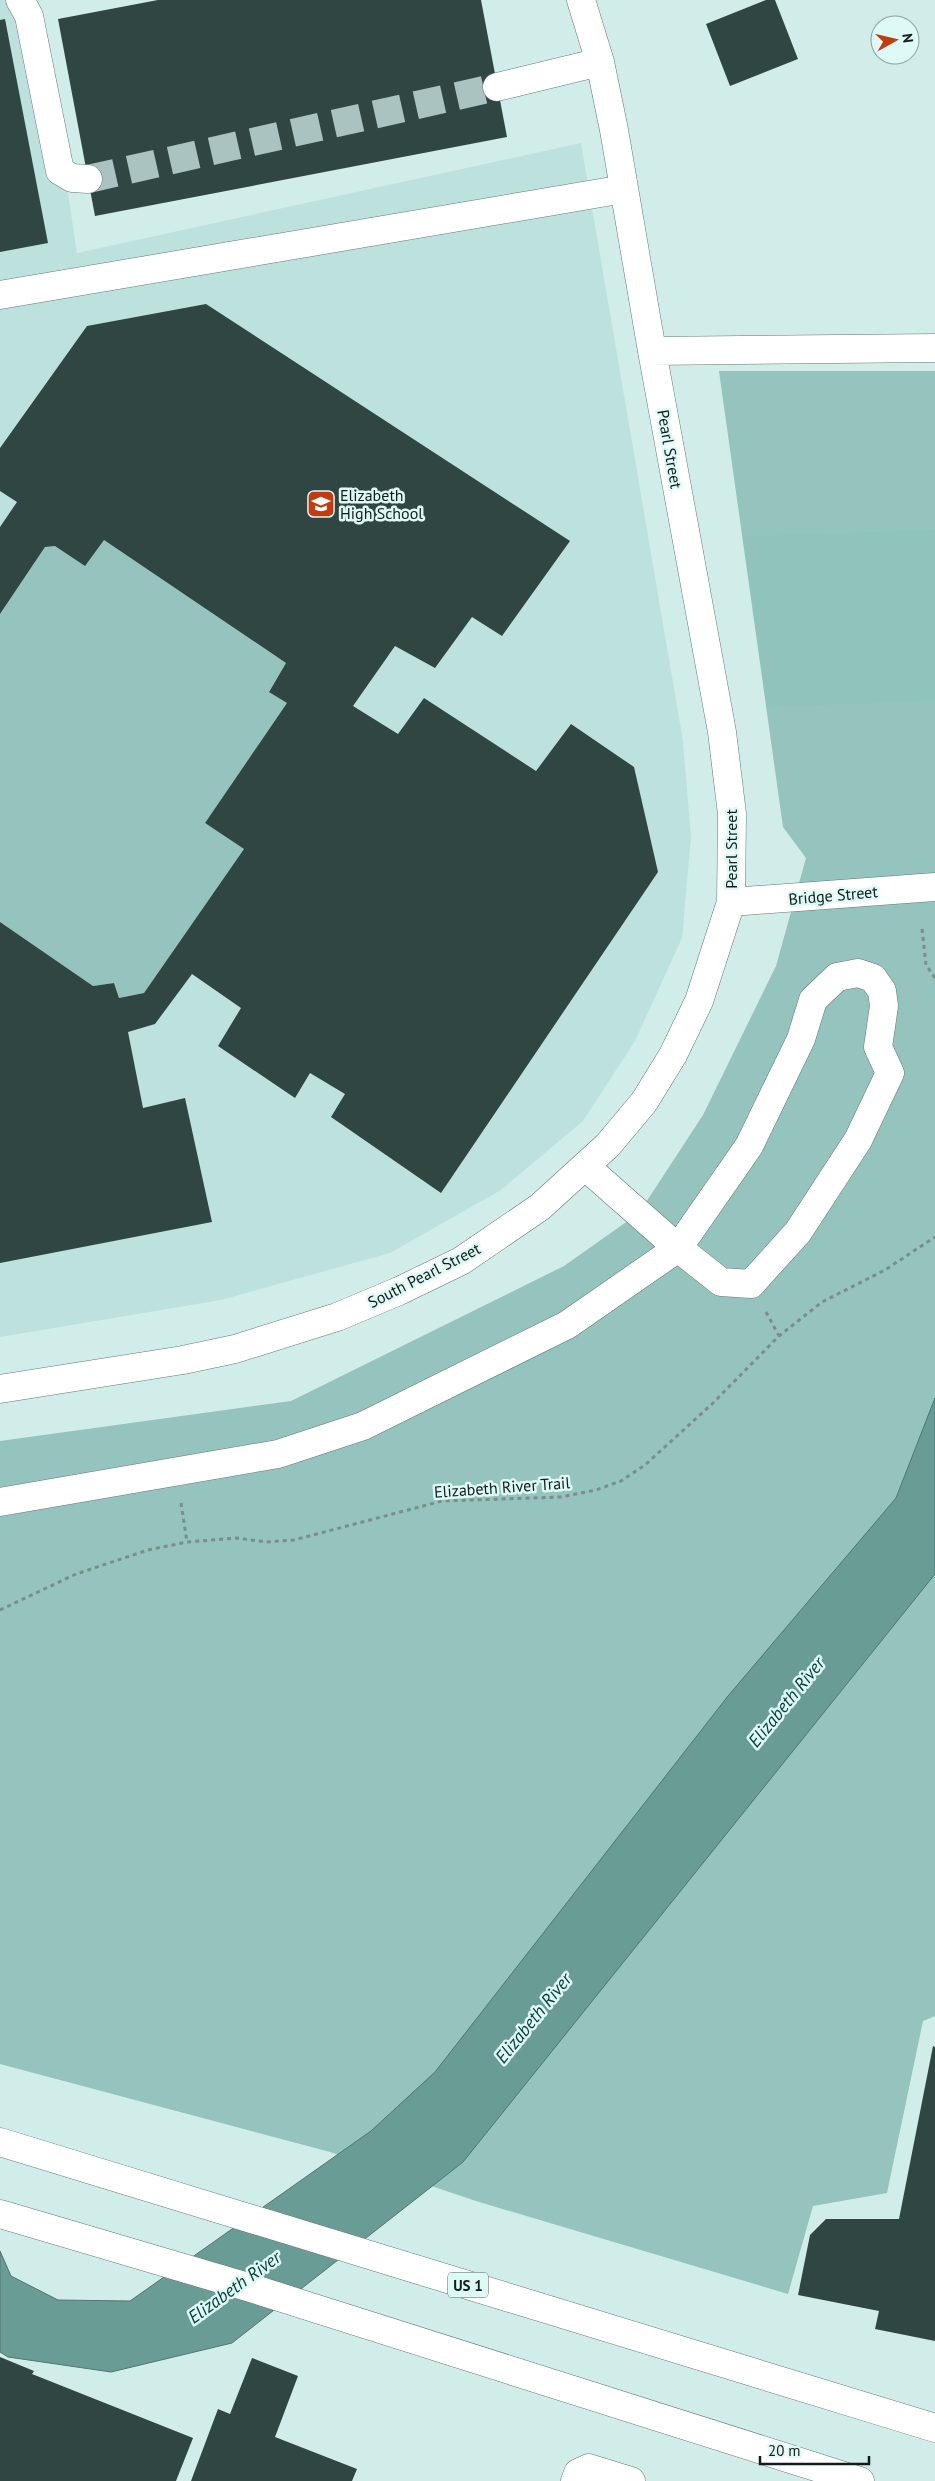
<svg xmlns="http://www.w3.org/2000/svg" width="935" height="2481" font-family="'PT Sans',sans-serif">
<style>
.built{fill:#bde2dd}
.green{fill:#95c3bd}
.forest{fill:#8fc3bc}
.water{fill:#6a9c96;stroke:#507671}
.building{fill:#2f4643}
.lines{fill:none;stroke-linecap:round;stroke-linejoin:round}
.minor-tunnel{stroke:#abc3c0;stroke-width:28;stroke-dasharray:28 14;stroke-linecap:butt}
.minor-casing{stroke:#617a76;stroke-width:29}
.highway-casing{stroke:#617a76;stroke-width:29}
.path{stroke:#7a8e8b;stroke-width:3;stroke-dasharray:4 4;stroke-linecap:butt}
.minor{stroke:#fff;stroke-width:28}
.highway{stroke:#fff;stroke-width:28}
.labels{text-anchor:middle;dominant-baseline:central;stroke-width:5;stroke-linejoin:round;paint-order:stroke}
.shield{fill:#defaf6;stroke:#4f5f5d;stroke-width:1}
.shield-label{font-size:15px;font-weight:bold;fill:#121c1b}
.street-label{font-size:16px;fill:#121c1b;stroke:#defaf6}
.poi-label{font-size:16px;fill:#121c1b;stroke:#defaf6;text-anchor:start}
.water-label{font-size:18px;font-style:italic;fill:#073a35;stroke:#defaf6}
</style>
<rect width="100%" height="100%" fill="#d1ede9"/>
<!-- built -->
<path class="built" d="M0 0H39L77 253 581 143 683 741 691 837 682 938 635 1041 583 1121 501 1190 390 1253 221 1300 0 1337Z"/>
<!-- green -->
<path class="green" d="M719 371H935V2016L923 2021 887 2193 813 2206 788 2294 476 2201 330 2152 0 2064V1441L291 1401 564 1266 639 1213 703 1115 776 966 806 858 783 827Z
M104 540 286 663 269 691 287 703 205 823 244 849 144 993 119 998 114 983 93 986 0 922V614L45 547Z"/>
<!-- forest -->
<path class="forest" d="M935 530V700L767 707 743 537Z"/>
<!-- water -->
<path class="water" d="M935 1398V1574L463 2162 232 2343 111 2372 8 2357 0 2352V2251L11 2276 58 2300 130 2301 371 2131 435 2072 728 1696 896 1498Z"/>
<!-- building -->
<path class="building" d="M158 0H481L507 137 95 216 58 19Z
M766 0H775L798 59 730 86 706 24Z
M5 19 48 243 0 252V20Z
M206 304 570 541 502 636 472 617 435 668 395 646 353 706 398 734 424 698 536 771 571 724 634 767 658 872 441 1193 331 1117 345 1094 310 1073 295 1098 218 1046 241 1008 192 974 155 1024 128 1032 143 1108 185 1098 212 1222 0 1263V922L93 986 114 983 119 998 144 993 244 849 205 823 287 703 269 692 286 663 104 540 85 566 55 546 45 547 0 614V527L17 502 0 491V448L87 326Z
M933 2046 935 2047V2341L875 2329 879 2311 798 2295 810 2235 826 2219H899Z
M0 2357 34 2371 32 2374 193 2438 176 2481H0Z
M252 2358 298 2376 275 2437 357 2469 352 2481H191L218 2409 230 2414Z"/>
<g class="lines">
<!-- minor-tunnel -->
<path class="minor-tunnel" d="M88 179 497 87"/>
<defs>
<path id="minor" d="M20 0 29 16 60 171 72 178 88 179
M497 87 600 62
M0 295 624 189
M652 351 935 348
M731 902 935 887
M858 973 873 978 882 991 884 1006 878 1047 890 1073 858 1140 798 1232 751 1284 721 1282 678 1248 749 1146 801 1039 813 1000 837 977Z
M0 1389 183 1360 235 1349 337 1317 399 1291 461 1261 540 1207 608 1145 644 1102 673 1055 699 1001 731 902 732 814 722 732 652 351 614 130 600 62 581 0
M0 1502 278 1454 363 1426 567 1325 678 1248 586 1167
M575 2481 578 2473 589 2468 631 2481"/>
<path id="highway" d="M0 2142 935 2428
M0 2214 251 2288 860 2481"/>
</defs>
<!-- minor casing -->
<use href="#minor" class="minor-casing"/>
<!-- highway casing -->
<use href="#highway" class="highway-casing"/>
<!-- path -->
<path class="path" d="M922 929 926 965 935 978
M766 1312 779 1336
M181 1503 187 1542
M0 1610 76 1574 148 1550 187 1542 237 1538 266 1542 294 1540 442 1501 561 1497 596 1490 621 1481 645 1465 712 1404 779 1336 822 1302 885 1270 935 1237"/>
<!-- minor -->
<use href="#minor" class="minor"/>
<!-- highway -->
<use href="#highway" class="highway"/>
</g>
<!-- icons -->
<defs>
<symbol id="school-square" viewBox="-11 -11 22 22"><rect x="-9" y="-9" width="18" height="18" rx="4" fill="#c43b0f" stroke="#defaf6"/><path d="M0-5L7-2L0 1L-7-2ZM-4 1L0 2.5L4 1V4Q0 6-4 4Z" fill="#fff"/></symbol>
</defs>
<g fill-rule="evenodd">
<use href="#school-square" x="305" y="488" width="32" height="32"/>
</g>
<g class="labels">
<!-- shield labels -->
<rect class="shield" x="448" y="2272.5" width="40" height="25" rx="4"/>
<g class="shield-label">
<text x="468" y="2285">US 1</text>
</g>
<!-- street labels -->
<g class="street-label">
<text transform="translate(670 449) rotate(80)">Pearl Street</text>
<text transform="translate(731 849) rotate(-90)">Pearl Street</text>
<text transform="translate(833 895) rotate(-5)">Bridge Street</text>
<text transform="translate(424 1275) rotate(-27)">South Pearl Street</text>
<text transform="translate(502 1487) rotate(-4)">Elizabeth River Trail</text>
</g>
<!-- poi labels -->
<g class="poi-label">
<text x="340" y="495">Elizabeth<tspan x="340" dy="18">High School</tspan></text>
</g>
<!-- water labels -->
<g class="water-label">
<text transform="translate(786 1702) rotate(-51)">Elizabeth River</text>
<text transform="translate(533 2018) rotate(-51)">Elizabeth River</text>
<text transform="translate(234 2287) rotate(-36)">Elizabeth River</text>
</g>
</g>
<!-- north arrow -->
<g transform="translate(895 40) rotate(82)"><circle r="24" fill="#defaf6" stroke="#8ca19e"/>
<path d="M0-4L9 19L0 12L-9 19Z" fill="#c43b0f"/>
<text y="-8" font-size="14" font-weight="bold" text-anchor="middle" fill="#121c1b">N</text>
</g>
<!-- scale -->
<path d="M760 2456v8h109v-8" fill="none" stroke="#121c1b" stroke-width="2.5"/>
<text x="768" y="2456" font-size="15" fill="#121c1b" stroke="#defaf6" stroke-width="4" paint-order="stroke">20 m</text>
</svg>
